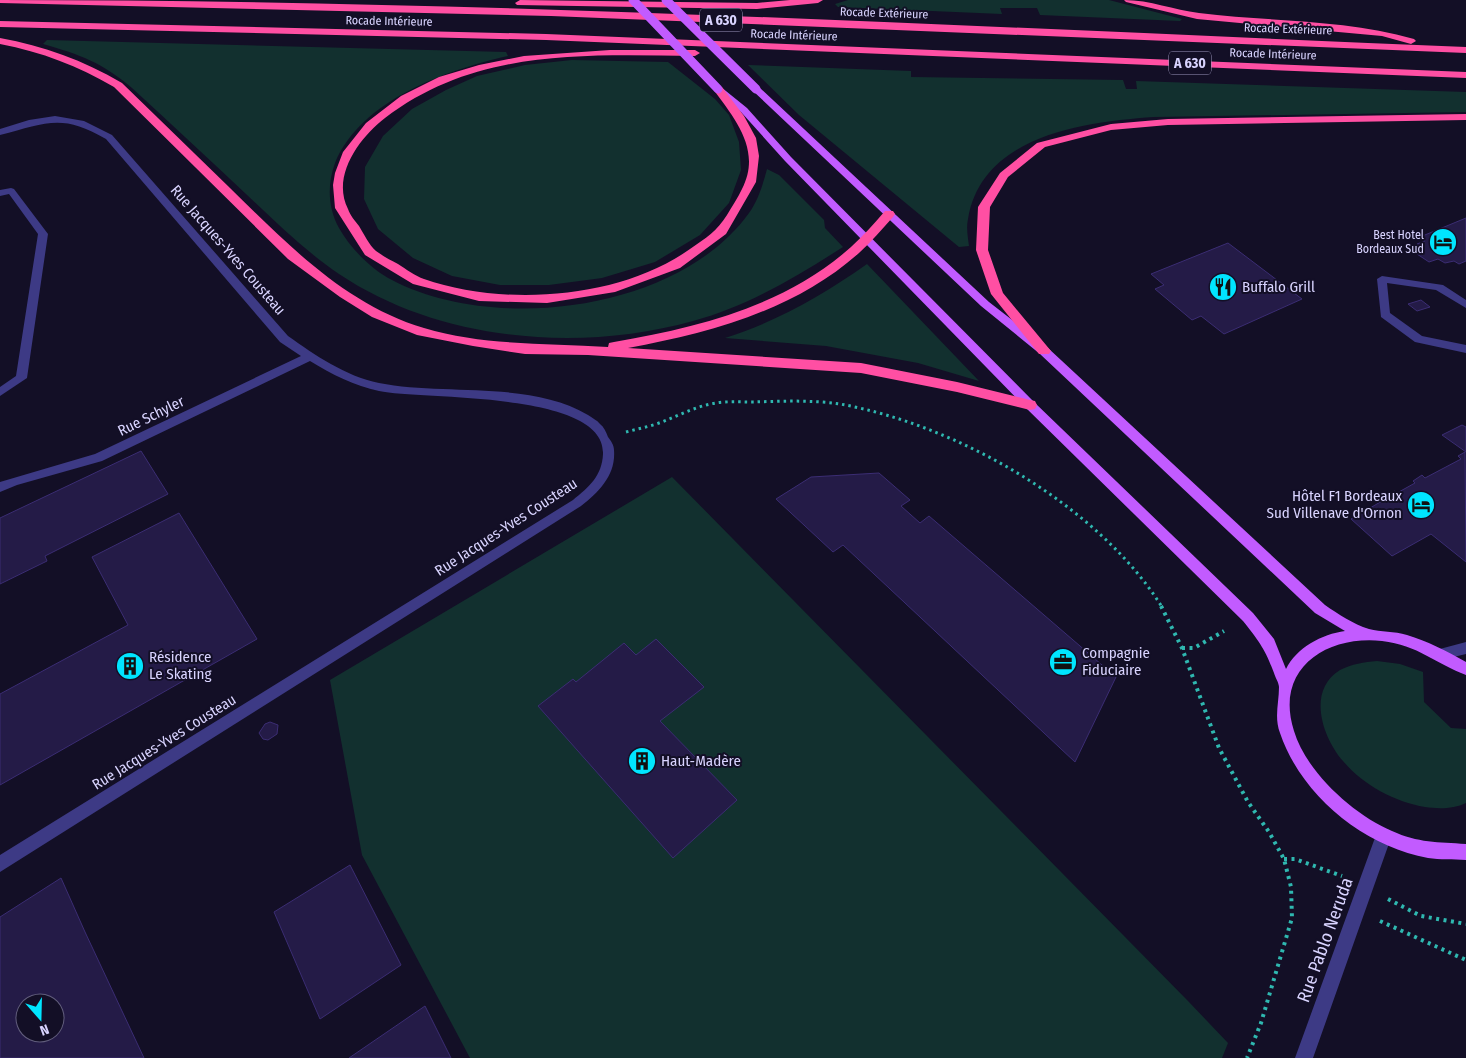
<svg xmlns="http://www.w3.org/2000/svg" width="1466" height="1058" font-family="'Fira Sans Condensed',sans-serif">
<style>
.green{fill:#12302f}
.building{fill:#241b47;stroke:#3b2d73;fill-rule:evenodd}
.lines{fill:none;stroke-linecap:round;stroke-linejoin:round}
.path-far1{stroke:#2fb8b0;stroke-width:3;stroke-dasharray:2.5 4;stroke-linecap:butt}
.path{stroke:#2fb8b0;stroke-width:4;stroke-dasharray:3 4.5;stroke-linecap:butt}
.minor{fill:#3d3a85;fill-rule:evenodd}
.major{fill:#c25bff;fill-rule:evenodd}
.highway{fill:#ff4fa3;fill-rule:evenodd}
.major-bridge{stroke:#c25bff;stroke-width:9}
.labels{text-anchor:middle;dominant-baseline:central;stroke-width:4;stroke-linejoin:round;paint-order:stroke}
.far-street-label{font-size:12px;fill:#d9d4ff;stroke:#130f26}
.far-poi-label{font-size:12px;fill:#d9d4ff;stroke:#130f26;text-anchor:end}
.shield{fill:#130f26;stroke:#9e99be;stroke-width:1}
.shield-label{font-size:14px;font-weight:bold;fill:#d9d4ff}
.street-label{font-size:15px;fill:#d9d4ff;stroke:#130f26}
.poi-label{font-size:15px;fill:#d9d4ff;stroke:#130f26;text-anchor:start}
.near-street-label{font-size:18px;fill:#d9d4ff;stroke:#130f26}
</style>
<rect width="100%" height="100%" fill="#130f26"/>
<!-- green -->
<path class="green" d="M848 0H1109L1182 19 1180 21 1040 15 1037 8H1000L1002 14 838 7 835 4Z
M47 40 506 52 508 56C446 70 361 100 335 163 327 185 328 208 339 228 350 248 372 270 392 280 495 334 679 311 749 213 758 201 763 184 767 169L779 175 824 220 825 228 843 247C796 277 748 306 693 321 578 353 439 341 339 274 305 251 276 222 246 194 208 158 170 123 132 88 101 62 81 55 43 44Z
M572 60 668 62 715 99 729 115 739 142 741 170 729 203 700 235 655 262 602 278 549 285H500L452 276 413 258 378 229 364 199 365 167 383 136 412 109 446 90 477 76 525 65Z
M748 65 911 71V77L1123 80 1126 89H1137L1136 81 1466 92V112L1154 117C1084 122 982 135 968 219 966 228 968 238 969 246L959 247 799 115Z
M867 264 979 381 918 363 826 346 725 338C776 322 823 295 867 264Z
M672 477 1188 1001 1228 1043 1222 1058H470L362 855 330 680Z
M1377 661 1400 664 1423 672 1424 702 1451 728 1466 729V803C1454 809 1438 809 1425 807 1395 802 1363 785 1343 761 1323 738 1306 691 1340 670 1352 664 1364 662 1377 661Z"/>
<!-- building -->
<path class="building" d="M1466 218V261L1459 264 1454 261 1445 263 1438 259 1429 262 1414 252 1422 248 1417 244 1425 241 1420 237Z
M1228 243 1302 299 1224 334 1201 316 1192 320 1155 289 1164 285 1151 274Z
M1421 300 1430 307 1417 311 1408 304Z
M1462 425 1466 427V452L1442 435Z
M141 451 168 494 45 556 47 561 0 584V518Z
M1465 452 1466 562 1431 534 1392 556 1351 519 1389 497 1387 495 1395 491 1397 493 1415 483 1413 481 1422 475 1425 478 1461 459 1458 456Z
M879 473 910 500 901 506 920 523 929 516 1116 677 1075 762 843 545 833 552 776 499 811 477Z
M179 513 257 639 0 785V694L128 625 92 557Z
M656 639 704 687 660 721 737 800 673 858 538 706 573 679 576 682 624 643 636 655Z
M270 722 278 725 277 734 268 740 263 739 259 733 265 724Z
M350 865 401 965 320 1019 274 912Z
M61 878 85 932 144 1058H0V917ZM25 1003H55V1033H25Z
M425 1006 451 1058H349Z"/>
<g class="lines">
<!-- path-far1 -->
<path class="path-far1" d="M626 432C637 429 648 427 659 423 678 416 696 406 716 403 728 401 741 402 754 402 781 401 814 400 840 404 957 425 1098 505 1162 607"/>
<!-- path -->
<path class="path" d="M1161 606 1182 648 1219 748 1248 802 1269 832 1284 859 1291 887 1292 918 1261 1023 1247 1058
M1182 648H1194L1224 631
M1284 859H1295L1342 876
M1388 899 1421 916 1466 924
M1380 921 1466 960"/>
<!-- minor -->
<path class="minor" d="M55 116 84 121 112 135 288 336C315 355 345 376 379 383 443 396 530 380 588 415 592 418 597 420 600 424 604 427 606 432 608 437 611 441 614 445 614 450 616 475 599 492 581 506L0 872V855L573 500C589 487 602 476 603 454 606 390 421 400 379 391 355 386 331 374 310 361L102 461 17 485 0 492V482L95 454 301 356 280 342 106 139C62 113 46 123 0 135V129L29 120Z
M11 188 14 189 48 234 27 378 0 396V387L16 376 38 234 9 194 0 196V190Z
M1382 276 1443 285 1466 300V308L1436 290 1387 283 1390 313 1422 336 1466 345V353L1415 342 1381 317 1377 279Z
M1466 642V654L1441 660 1436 658 1434 654 1436 650Z
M1384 828 1389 830 1392 835 1313 1058H1295L1376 835 1379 830Z"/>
<!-- major -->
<path class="major" d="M715 87H721L747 108 791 157 1034 402 1253 613 1274 639 1286 669C1296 648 1322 634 1345 631L1315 613 1040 354 981 306 753 91V87H759L989 302 1048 348 1325 605C1338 614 1353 624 1369 629 1381 632 1394 631 1407 635 1427 641 1447 651 1466 662V675C1436 664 1418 645 1382 641 1326 635 1274 669 1294 731 1306 772 1354 815 1392 831 1418 843 1438 842 1466 844V860C1453 859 1440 860 1428 858 1363 846 1301 795 1280 733 1274 717 1279 703 1279 687 1279 683 1275 677 1274 673 1265 649 1259 641 1243 621L1026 408 785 161 741 112 715 91Z"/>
<!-- highway -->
<path class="highway" d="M0 0C489 0 978 27 1466 47V53L551 16 0 3Z
M520 0 757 3 790 0H823L818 3 757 9 517 5 515 3Z
M1124 0C1150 0 1174 10 1199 13 1270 22 1345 19 1414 39L1416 41 1411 44 1382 36 1197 19 1126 2Z
M0 21 546 34 1466 72V78L546 40 0 27Z
M0 38C44 46 83 60 122 83 158 118 194 153 230 188 287 244 346 305 424 328 484 346 547 343 608 347L609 343 614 342C699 327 785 306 851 247 863 236 874 224 885 211H893L895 214 893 217C882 229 871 242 859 253 795 310 710 333 628 348L861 363 957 382 1030 400 1035 401 1037 405 1035 409 1030 410 957 392 861 373 588 355 525 354 473 346 417 335 372 317 340 297 288 259 114 87C78 66 42 52 0 44Z
M610 50H695L700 53 695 56C585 55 477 48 385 118 360 137 331 176 348 209 350 215 355 221 359 226 364 234 369 245 376 251 383 256 390 260 398 264 406 269 415 276 424 279 504 307 620 299 690 249 706 238 717 231 727 215 732 206 738 198 742 189 762 150 735 119 713 89L718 86 722 87 744 116 756 138 759 156 756 182 726 234 680 268 615 292 547 303 479 301 413 284 365 255 335 208 333 185 335 173 343 152 366 123 401 96 439 77 479 65 524 56Z
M1466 114V120L1168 125 1111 130 1045 147 1008 177 990 207 988 250 1003 293 1051 351 1049 354H1039L991 294 976 250 978 207 1000 173 1037 143 1111 124 1168 119Z"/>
<!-- major-bridge -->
<path class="major-bridge" d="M633 0 718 89
M666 0 756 89"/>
</g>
<!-- icons -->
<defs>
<symbol id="hotel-disc" viewBox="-11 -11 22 22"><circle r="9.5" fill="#00e5ff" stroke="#130f26"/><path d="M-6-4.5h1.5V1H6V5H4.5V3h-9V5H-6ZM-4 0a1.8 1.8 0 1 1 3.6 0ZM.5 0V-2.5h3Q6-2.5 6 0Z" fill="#111"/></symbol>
<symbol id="restaurant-disc" viewBox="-11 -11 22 22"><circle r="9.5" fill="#00e5ff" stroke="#130f26"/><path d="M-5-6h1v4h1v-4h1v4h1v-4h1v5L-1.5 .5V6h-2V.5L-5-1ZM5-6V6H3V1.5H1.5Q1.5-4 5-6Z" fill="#111"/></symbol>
<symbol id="office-disc" viewBox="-11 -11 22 22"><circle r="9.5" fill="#00e5ff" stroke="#130f26"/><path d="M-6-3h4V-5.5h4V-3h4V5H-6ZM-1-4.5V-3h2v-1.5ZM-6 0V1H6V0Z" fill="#111"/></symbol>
<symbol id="building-disc" viewBox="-11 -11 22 22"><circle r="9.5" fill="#00e5ff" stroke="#130f26"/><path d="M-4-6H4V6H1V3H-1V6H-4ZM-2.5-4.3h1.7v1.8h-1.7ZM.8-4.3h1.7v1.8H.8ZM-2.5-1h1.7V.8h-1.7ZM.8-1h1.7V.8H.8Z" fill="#111"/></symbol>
</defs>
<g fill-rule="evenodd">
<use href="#hotel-disc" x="1427" y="226" width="32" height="32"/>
<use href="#restaurant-disc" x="1207" y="271" width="32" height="32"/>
<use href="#hotel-disc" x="1405" y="489" width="32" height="32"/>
<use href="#office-disc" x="1047" y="646" width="32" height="32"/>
<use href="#building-disc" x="114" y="650" width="32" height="32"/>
<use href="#building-disc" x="626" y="745" width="32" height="32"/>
</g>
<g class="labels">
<!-- far-street labels -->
<g class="far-street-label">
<text transform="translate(884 13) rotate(2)">Rocade Extérieure</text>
<text transform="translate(389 21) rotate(1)">Rocade Intérieure</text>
<text transform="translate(1288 29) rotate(2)">Rocade Extérieure</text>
<text transform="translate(794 35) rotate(2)">Rocade Intérieure</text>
<text transform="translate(1273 54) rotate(2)">Rocade Intérieure</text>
</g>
<!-- far-poi labels -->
<g class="far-poi-label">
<text x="1424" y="235">Best Hotel<tspan x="1424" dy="14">Bordeaux Sud</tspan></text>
</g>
<!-- shield labels -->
<g class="shield">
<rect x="700" y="8.5" width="42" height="23" rx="4"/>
<rect x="1169" y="51.5" width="42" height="23" rx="4"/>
</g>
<g class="shield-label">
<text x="721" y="20">A 630</text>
<text x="1190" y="63">A 630</text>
</g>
<!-- street labels -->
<g class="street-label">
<text transform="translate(228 250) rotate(49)">Rue Jacques-Yves Cousteau</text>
<text transform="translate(151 416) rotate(-26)">Rue Schyler</text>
<text transform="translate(506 527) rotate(-33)">Rue Jacques-Yves Cousteau</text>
<text transform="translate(164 742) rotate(-32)">Rue Jacques-Yves Cousteau</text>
</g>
<!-- poi labels -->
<g class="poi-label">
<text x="1242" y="287">Buffalo Grill</text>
<text x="1402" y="496" text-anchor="end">Hôtel F1 Bordeaux<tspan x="1402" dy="17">Sud Villenave d'Ornon</tspan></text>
<text x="1082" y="653">Compagnie<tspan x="1082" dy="17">Fiduciaire</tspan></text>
<text x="149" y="657">Résidence<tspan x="149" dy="17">Le Skating</tspan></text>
<text x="661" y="761">Haut-Madère</text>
</g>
<!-- near-street labels -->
<g class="near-street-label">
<text transform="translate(1325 940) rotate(-70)">Rue Pablo Neruda</text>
</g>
</g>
<!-- north arrow -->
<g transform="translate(40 1018) rotate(160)"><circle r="24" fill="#130f26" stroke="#625e7d"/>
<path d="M0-4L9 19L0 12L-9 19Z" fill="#00e5ff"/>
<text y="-8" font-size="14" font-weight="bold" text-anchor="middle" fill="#d9d4ff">N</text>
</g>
</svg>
